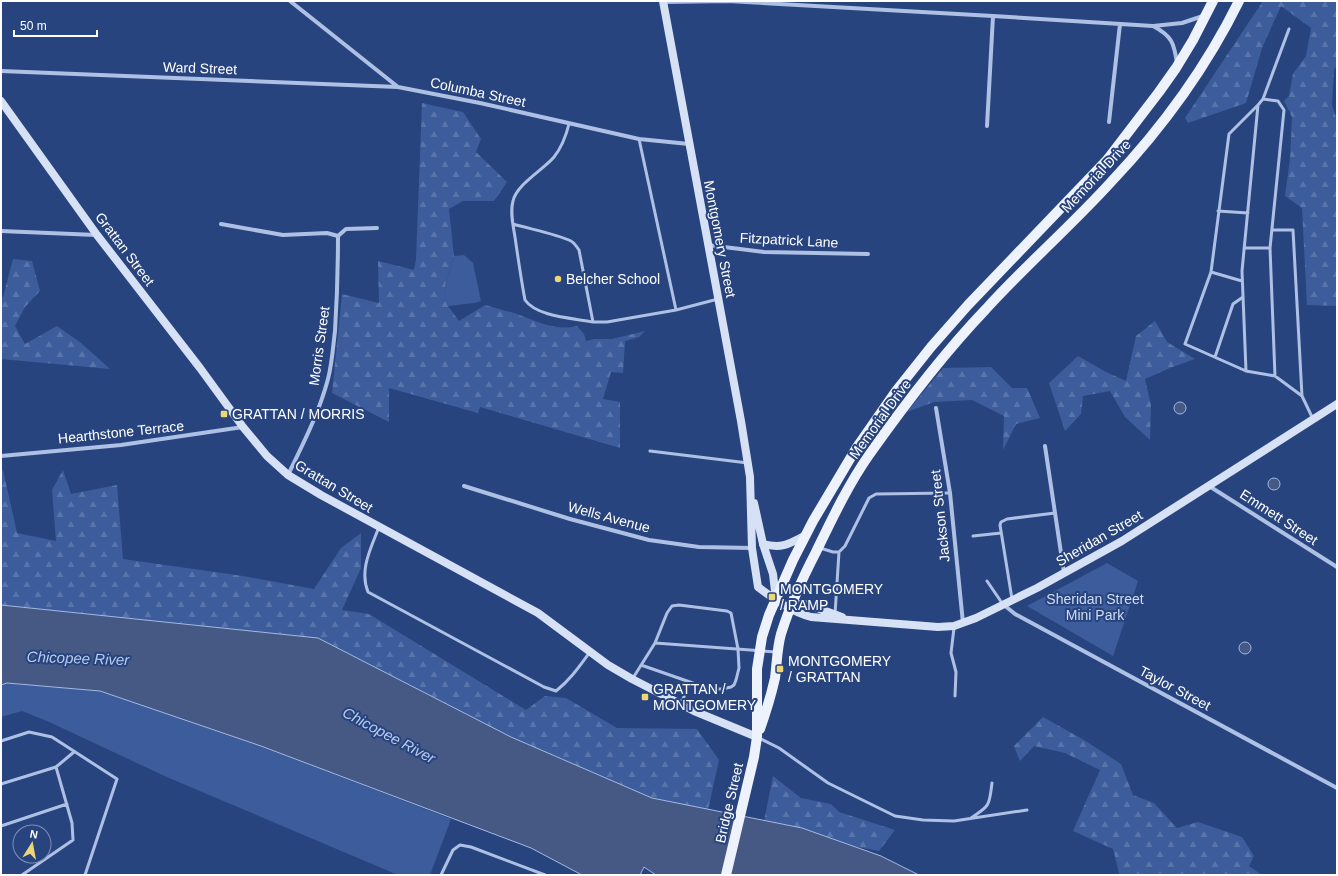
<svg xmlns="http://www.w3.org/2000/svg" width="1338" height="876" font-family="Helvetica,sans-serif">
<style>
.green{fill:#3c5c9c}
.forest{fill:url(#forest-firs)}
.water{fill:#455984;stroke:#a3bae5}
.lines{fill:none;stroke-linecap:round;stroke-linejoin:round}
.lane{stroke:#aec1e5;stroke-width:3}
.street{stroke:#aec1e5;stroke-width:4}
.secondary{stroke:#d7e1f5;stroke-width:8}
.primary{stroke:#eef2fd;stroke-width:10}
.poi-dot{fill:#edd775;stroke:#28447f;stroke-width:1.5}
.labels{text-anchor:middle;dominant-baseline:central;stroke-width:4;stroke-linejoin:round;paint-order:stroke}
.street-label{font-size:14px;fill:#fff;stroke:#28447f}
.poi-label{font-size:14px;fill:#fff;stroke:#28447f;text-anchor:start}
.park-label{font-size:14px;fill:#d1ddf4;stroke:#28447f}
.water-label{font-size:15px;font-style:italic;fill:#bacbed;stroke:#28447f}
</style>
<defs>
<pattern id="forest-firs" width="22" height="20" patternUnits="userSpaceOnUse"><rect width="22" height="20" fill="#3c5c9c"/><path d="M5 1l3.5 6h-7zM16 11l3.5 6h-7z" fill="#5974ab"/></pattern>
</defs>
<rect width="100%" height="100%" fill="#28447f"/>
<!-- green -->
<path class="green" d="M464 255 473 263 481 301 475 303 448 306 444 295 446 282 454 256Z
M1107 563 1138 581 1113 656 1027 606Z
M6 683 100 691 261 746 451 819 430 875H398L169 778 47 721 22 711 1 717V685Z"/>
<!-- forest -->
<path class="forest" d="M1263 1H1337V65L1334 70 1332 105 1337 120V306L1307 305 1302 208 1285 196 1290 159 1292 117 1284 101 1289 96 1293 74 1306 56 1311 28 1281 6 1262 48 1246 103 1188 123 1185 118Z
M422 103 463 112 481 139 476 152 507 182 494 201H463L449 209 454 256 446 282 444 295 448 306 459 321 485 305C497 309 510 311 522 316 540 323 557 331 577 326L584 334 586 341 594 339H612L645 331 639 337 625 341 623 373 611 372 603 399 620 402V448L480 407 478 413 389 388V422L332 393 342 294 379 303 378 261 414 270 416 259Z
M13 259 32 261 40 291 25 307 15 326 25 344 57 326 81 343 110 369 1 359V298L3 297Z
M1155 321 1167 342 1195 359 1170 368 1145 379 1151 405 1150 440 1125 417 1110 391 1083 396 1081 414 1065 431 1049 383 1078 356 1106 372 1126 381 1136 336Z
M991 367 1012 388H1027L1040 418 1016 424 1003 450 1004 416 972 400 934 402 907 412 943 368Z
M1 470H3L17 533 56 541 52 490 63 470 71 494 117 485 123 559 243 576 314 589 341 548 361 533V568L342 610 369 614 526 710 545 696 566 698 617 728 697 729 719 760 708 810 652 798 511 737 318 638 1 605Z
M1043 717 1084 740 1121 764 1133 795 1154 803 1177 828 1198 822 1242 837 1254 856 1249 866 1262 875H1118L1119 873 1113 849 1073 831 1100 770 1065 753 1034 746 1020 761 1014 746Z
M773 776 801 798 831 804 839 812 895 830 879 851 853 846 802 828 764 821Z"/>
<!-- water -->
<path class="water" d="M1174 408a6 6 0 1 1 12 0a6 6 0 1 1-12 0Z
M1268 484a6 6 0 1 1 12 0a6 6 0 1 1-12 0Z
M1 605 318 638 511 737 652 798 802 828 881 856 919 875H656L644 867 640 875H582L531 848 261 746 100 691 7 683 1 685Z
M1239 648a6 6 0 1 1 12 0a6 6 0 1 1-12 0Z"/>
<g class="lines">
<!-- lane -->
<path class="lane" d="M1263 99 1289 29
M639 139 676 310
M1218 211 1248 213
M513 224C530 229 556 234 571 241 575 243 576 246 579 250L593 322C573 318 537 317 525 300 521 279 518 258 515 237 513 225 510 212 513 201 517 184 543 170 554 157 562 147 566 136 569 124
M1272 230H1293L1302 396
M1244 248H1270
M1211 272 1242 281
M593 322H607L676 310 718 299
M1215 357 1233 304 1243 297
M1246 371 1185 344 1211 272 1229 134 1258 105
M1275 376 1270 248 1284 110 1278 101 1263 99 1258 105 1242 271 1246 371 1275 376 1302 396 1313 419
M650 451 748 463
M379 527C371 548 359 570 368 592L544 687 556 691C570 680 579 667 590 652
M973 536 1001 533
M820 548 833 552H839L845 546 869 498 876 494 950 493
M987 581 1002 603
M1012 599 1000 525 1001 522 1007 519 1055 513
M835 614 839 552
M954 628 951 653 956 672 955 696
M655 643 776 652
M633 678 655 643 667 613 672 606 679 605 727 611 731 613 738 649 739 668 736 680 734 685 731 687 722 689H710L641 665
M681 704 690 682
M759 738 779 748 828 783 895 816 923 820 954 821 1027 810
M1 741 29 732 52 737 117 779 85 875
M1 784 56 767
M971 818C991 805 989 805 992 783
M1 826 67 804
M22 875 73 840 72 823 56 767 74 752
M441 875 453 850 460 845 471 847 545 875"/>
<!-- street -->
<path class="street" d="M290 1 398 87 480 103 639 139 689 144
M664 2 728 1 993 16 1153 26 1182 23 1203 16
M1153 26C1172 36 1174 43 1177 63
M1 71 398 87
M1109 122 1120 24
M987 126 993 16
M221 224 283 235 327 233 338 236 346 229 377 228
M1 231 96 235
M708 245 764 252 868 254
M936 408 950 493 963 623
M1045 446 1064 573
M1 456 121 445 243 427
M288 475C303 444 319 413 328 379 332 364 333 347 335 331 337 299 338 268 338 236
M464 486 570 519 649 540 699 547 752 548
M1209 486 1337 567
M1004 605 1015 614 1337 788"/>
<!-- secondary -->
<path class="secondary" d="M663 1 741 421 750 477 752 548 758 587C774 599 792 612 811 617L938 627 954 626 976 618 1037 588 1122 541 1337 404
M1 101 97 235 200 368 243 427 267 456 288 475 321 495 538 613 608 665 632 679 694 711 757 737
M754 503 763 544 773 574 776 600
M763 544C782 549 789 544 806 535
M789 607 800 604H806L842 617"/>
<!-- primary -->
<path class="primary" d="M760 729C766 712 771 696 775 678 777 663 777 648 781 634 790 605 802 579 816 552 832 519 848 485 869 455 905 404 943 354 986 309 1026 265 1071 226 1111 182 1161 129 1207 66 1239 1
M726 875 754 757 757 737V669L762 637 769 615 793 560 813 521 857 447 896 391 931 347 968 305 1107 160 1159 92 1176 68 1193 40 1213 1"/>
</g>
<!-- markers -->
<g class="poi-dot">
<circle cx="558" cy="279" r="4"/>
<rect x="220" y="410" width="8" height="8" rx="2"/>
<rect x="768" y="593" width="8" height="8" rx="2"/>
<rect x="776" y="665" width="8" height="8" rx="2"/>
<rect x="641" y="693" width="8" height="8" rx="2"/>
</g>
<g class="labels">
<!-- street labels -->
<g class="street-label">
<text transform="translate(200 68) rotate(2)">Ward Street</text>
<text transform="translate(478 92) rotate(12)">Columba Street</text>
<text transform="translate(1096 176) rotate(-47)">Memorial Drive</text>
<text transform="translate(720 239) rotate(79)">Montgomery Street</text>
<text transform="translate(789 240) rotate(3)">Fitzpatrick Lane</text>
<text transform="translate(125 249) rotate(53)">Grattan Street</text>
<text transform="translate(319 346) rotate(-82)">Morris Street</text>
<text transform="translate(880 419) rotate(-54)">Memorial Drive</text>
<text transform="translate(121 432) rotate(-6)">Hearthstone Terrace</text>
<text transform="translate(334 486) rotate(31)">Grattan Street</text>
<text transform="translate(940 516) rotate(-96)">Jackson Street</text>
<text transform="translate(609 517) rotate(15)">Wells Avenue</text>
<text transform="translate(1279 517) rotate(33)">Emmett Street</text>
<text transform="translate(1099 538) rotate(-30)">Sheridan Street</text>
<text transform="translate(1175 688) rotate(28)">Taylor Street</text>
<text transform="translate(729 803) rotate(-77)">Bridge Street</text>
</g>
<!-- poi labels -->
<g class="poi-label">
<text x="566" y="279">Belcher School</text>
<text x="232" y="414">GRATTAN / MORRIS</text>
<text x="780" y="589">MONTGOMERY<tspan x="780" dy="16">/ RAMP</tspan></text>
<text x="788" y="661">MONTGOMERY<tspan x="788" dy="16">/ GRATTAN</tspan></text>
<text x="653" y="689">GRATTAN /<tspan x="653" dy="16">MONTGOMERY</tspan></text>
</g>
<!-- park labels -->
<g class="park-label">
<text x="1095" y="599">Sheridan Street<tspan x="1095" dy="16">Mini Park</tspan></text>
</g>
<!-- water labels -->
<g class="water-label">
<text transform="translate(78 658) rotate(2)">Chicopee River</text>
<text transform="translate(389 735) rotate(28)">Chicopee River</text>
</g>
</g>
<!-- border -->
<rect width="1338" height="876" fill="none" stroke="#ffffff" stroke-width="4"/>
<!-- north arrow -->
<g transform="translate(32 844) rotate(11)"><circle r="19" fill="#28447f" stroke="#7e8fb2"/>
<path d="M0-3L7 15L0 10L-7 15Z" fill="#edd775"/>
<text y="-6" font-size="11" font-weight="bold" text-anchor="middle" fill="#ffffff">N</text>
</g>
<!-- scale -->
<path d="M14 30v6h83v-6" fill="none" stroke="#ffffff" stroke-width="2"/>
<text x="20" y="30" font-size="12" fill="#ffffff" stroke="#28447f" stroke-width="3" paint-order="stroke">50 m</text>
</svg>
